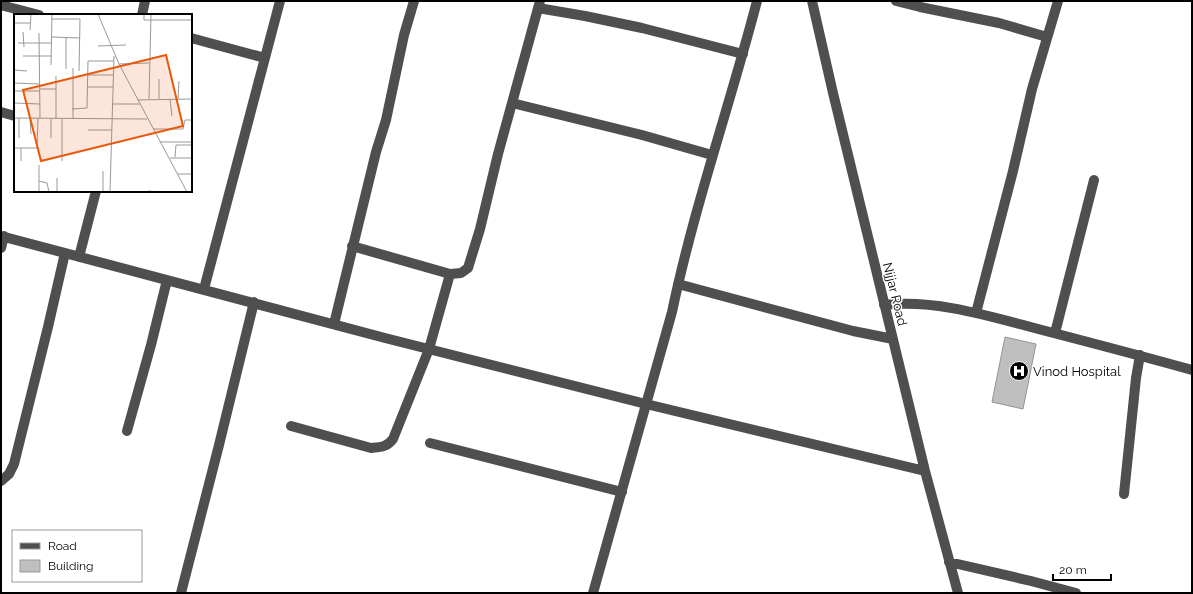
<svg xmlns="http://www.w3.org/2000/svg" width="1193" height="594" font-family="Raleway,sans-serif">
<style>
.building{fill:#bfbfbf;stroke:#939393}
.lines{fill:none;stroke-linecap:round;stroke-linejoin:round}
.minor{stroke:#4f4f4f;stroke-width:10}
.labels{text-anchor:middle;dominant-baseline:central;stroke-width:3;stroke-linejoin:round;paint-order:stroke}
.street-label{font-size:13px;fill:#000;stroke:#fff}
.poi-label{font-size:13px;fill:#000;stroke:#fff;text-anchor:start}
.inset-road{fill:none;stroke:#999;stroke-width:1}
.view{fill:#e8590c;fill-opacity:0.15;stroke:#e8590c;stroke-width:2}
.inset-edge{fill:none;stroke:#000;stroke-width:2}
</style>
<rect width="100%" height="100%" fill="#fff"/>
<!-- building -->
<path class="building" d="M1005 337 1036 344 1023 409 992 402Z"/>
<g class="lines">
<!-- minor -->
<path class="minor" d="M812 1 833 93 925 471 958 593
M896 1 920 7 999 23 1047 37
M1 5 39 15
M538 8 585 16 642 28 743 54
M142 15 145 1
M191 38 265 58
M512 103 642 135 712 155
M1 112 15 116
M1 236 385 338 646 404 925 471
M352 246 450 274 461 273 468 268 480 229 498 154 540 1
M1 248 4 236
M79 257 96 191
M678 284 853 331 893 339
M204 289 280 1
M884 305C937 299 992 317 1042 330 1092 343 1142 356 1192 370
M976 313 1013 171 1032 89 1058 1
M334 324 376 152 386 120 404 35 414 1
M1055 333 1094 180
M291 426 371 448C381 447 387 447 393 439L429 349 450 274
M127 431 151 345 167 280
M430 443 622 492
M1 481 9 474 14 464 48 327 65 253
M1124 494 1136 378 1140 355
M949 562 1031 581 1076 593
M181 593 219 445 254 302
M593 593 672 312C694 207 730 105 757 1"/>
</g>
<!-- icons -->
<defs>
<symbol id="hospital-disc" viewBox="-11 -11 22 22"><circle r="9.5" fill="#000" stroke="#fff"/><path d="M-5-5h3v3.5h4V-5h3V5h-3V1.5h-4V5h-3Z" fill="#fff"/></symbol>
</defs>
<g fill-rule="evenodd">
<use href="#hospital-disc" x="1008" y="360" width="22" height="22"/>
</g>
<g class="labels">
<!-- street labels -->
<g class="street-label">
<text transform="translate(895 294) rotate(76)">Nijjar Road</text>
</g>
<!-- poi labels -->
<g class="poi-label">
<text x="1033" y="371">Vinod Hospital</text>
</g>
</g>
<!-- overview -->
<g transform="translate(14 14)">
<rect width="178" height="178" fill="#fff"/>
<path class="inset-road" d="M84 0 105 50 173 178M130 0V6H178M38 5H66L65 57M0 9H16M16 16 17 0M9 18 10 33M25 19 26 104M38 23 66 24M4 29H38M84 32 112 31M9 42H38M105 50 135 49M37 51 38 0M59 54V105M52 55V24M0 56 13 57M74 61H99M0 69 26 70M73 73H99M26 75H42M0 77H26M135 85 137 0M145 85V65M156 85 158 102M164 85 165 67M124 86 178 85M0 89 26 90M98 90H126M58 95 73 94 74 47H100M0 104 133 105M5 104V124M16 104 17 120M42 105V62M139 115H169L171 106H178M74 116H98M37 124V105M146 128H178M0 134H23L24 104M7 134V147M161 143 162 131H178M156 144H178M48 147V105M164 160H178M43 164V178M25 167 33 169 35 178M134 177 146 178M25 178V151M89 178V157M96 178 100 42"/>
<path class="view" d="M152 41 169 112 27 147 9 76Z"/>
<rect width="178" height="178" class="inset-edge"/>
</g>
<!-- border -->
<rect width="1193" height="594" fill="none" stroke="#000000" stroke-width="4"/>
<!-- legend -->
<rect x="12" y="530" width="130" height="52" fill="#ffffff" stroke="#999999"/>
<rect x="20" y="543" width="20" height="6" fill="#4f4f4f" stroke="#999999"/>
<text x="48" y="550" font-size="12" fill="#000000">Road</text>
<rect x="20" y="560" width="20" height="12" fill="#bfbfbf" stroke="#999999"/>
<text x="48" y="570" font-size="12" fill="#000000">Building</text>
<!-- scale -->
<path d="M1053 574v6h58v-6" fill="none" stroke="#000000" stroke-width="2"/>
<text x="1059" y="574" font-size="12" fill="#000000" stroke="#ffffff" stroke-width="3" paint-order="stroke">20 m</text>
</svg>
